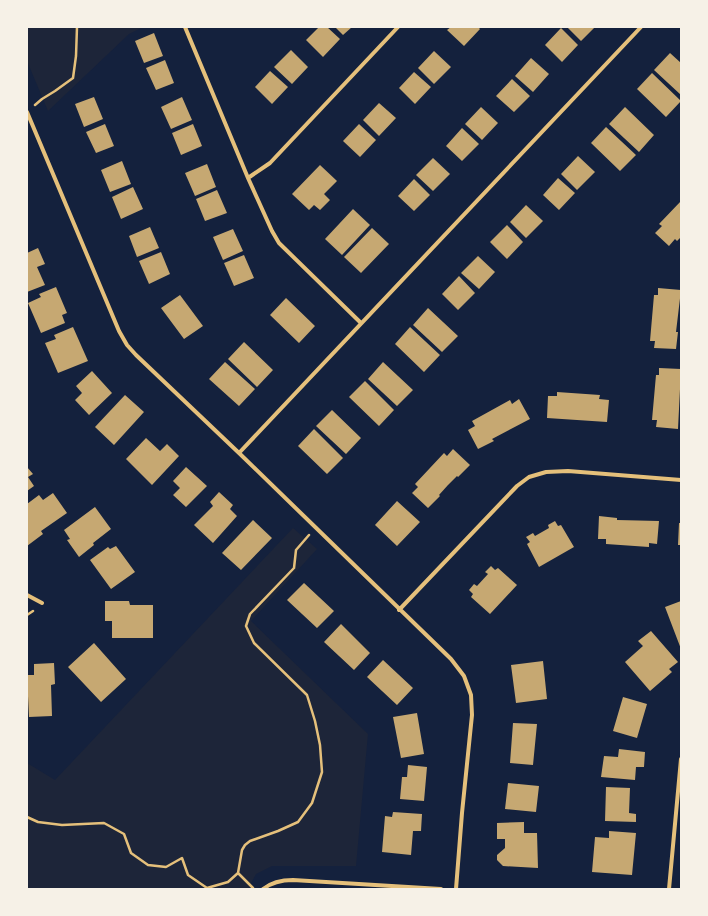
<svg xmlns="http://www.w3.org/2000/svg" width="708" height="916" font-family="'Varela Round',sans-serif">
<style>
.green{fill:#1d2539}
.building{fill:#c6a872}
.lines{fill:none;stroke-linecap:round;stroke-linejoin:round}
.path{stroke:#e5c07b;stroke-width:2.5}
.minor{stroke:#e5c07b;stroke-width:4}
</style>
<rect width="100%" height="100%" fill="#14213d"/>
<!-- green -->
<path class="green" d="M27 27H143L129 34 48 111 27 61Z
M293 528 317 549 251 621 368 734 356 866H272L256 874 248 889H27V763L55 780Z"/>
<!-- building -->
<path class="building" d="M319 27H327L340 39 323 57 306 40Z
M335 27H352L343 35Z
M451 27H478L480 29 464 46 447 30Z
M567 27H595L581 41Z
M561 28 578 45 562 62 545 45Z
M154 33 163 56 144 63 135 41Z
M291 50 308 67 292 84 274 67Z
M434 51 451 67 434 84 418 68Z
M670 53 681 63V95L654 70Z
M531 58 549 74 533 92 515 76Z
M165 60 174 83 156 90 146 68Z
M270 71 288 87 272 104 255 87Z
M414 72 431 87 415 104 399 88Z
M652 73 681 101 666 117 637 89Z
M512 79 530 96 514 112 496 96Z
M94 97 103 119 84 127 75 104Z
M182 97 192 120 171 129 161 107Z
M379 103 396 118 379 136 363 120Z
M481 107 498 123 482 140 465 124Z
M625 107 654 135 639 152 609 124Z
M105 124 114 146 96 153 86 132Z
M193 124 202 146 181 155 172 133Z
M359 124 376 140 360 157 343 141Z
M606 127 636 155 620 171 591 143Z
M462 128 479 144 462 161 446 146Z
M578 156 595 172 577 190 561 174Z
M433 158 450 174 433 191 416 175Z
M122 161 131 184 110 192 101 170Z
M207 164 216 187 195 196 185 173Z
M320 165 337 181 324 194 330 200 320 210 314 205 309 210 292 194Z
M558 178 575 193 559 210 543 195Z
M414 179 430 195 414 211 398 196Z
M133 187 143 209 121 219 112 197Z
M217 190 227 213 205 221 196 199Z
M681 201V237L677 241 675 239 669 246 655 233 662 226 659 224Z
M526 205 543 221 526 238 510 222Z
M353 209 370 225 342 255 325 239Z
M507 225 523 242 507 259 490 242Z
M150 227 159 248 137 257 129 236Z
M372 228 389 244 361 273 344 257Z
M233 229 243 251 223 260 213 237Z
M38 248 45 264 37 267 45 285 27 292V253Z
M161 252 170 274 149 284 139 261Z
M244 255 254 278 234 286 224 263Z
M478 256 495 272 479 289 461 273Z
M459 276 475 293 458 310 442 294Z
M56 287 67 313 62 315 65 323 41 333 28 303 41 297 39 294Z
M658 288 681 290 676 332H678L676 349 654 348 655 341H650L654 295H658Z
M180 295 203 326 184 339 161 308Z
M286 298 315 326 299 343 270 315Z
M428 308 458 336 442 352 413 325Z
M73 327 88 361 58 373 45 343 56 339 54 335Z
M410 327 440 355 424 372 395 344Z
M244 342 273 370 257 387 228 359Z
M225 362 255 389 239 406 209 379Z
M383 362 413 390 397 406 368 379Z
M659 368 681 369 678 429 656 427 657 420H652L656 375H659Z
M92 371 112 393 89 415 75 400 82 393 76 386Z
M365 381 394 410 379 426 349 397Z
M557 392 600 395 599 399 609 400 607 422 547 418 548 396H557Z
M125 395 144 412 114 445 95 427Z
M519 399 530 419 492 439 494 441 478 449 468 430 475 426 472 421 510 400 512 404Z
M332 410 361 438 346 454 316 426Z
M314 429 343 458 327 474 298 446Z
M146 438 160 451 167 444 179 456 152 485 126 459Z
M453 449 470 465 458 477 457 476 448 485 439 495 440 496 428 508 412 493 418 487 415 484 444 453 447 456Z
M27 467 33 474 28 477 34 486 27 491Z
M186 467 207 486 186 507 173 495 180 488 173 481Z
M219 492 233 505 230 509 237 516 213 543 194 525 213 506 210 502Z
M53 493 67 513 41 531 43 534 27 546V504L39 495 43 500Z
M397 501 420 522 397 546 375 525Z
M95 507 111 529 93 543 94 545 79 557 67 540 70 539 64 530Z
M599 516 617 518V520L659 521 657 544 649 543V547L606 544V539H598Z
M253 520 272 538 241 570 222 553Z
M555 521 558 526 561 525 574 547 539 567 527 544 530 542 526 537 533 533 535 536 549 528 548 525Z
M679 523H681V545H678Z
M116 546 135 572 111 589 90 560 108 547 110 549Z
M491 566 495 570 498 568 517 585 490 614 471 597 473 594 469 590 474 584 477 586 488 574 485 572Z
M304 583 334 611 317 628 287 600Z
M105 601H129L130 605H153V638H112V621H105Z
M681 601V649L665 607Z
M341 624 370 653 354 670 324 642Z
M651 631 678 662 669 669 672 672 650 691 625 662 643 646 638 641Z
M94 643 126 679 101 702 68 667Z
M383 660 413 688 397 705 367 677Z
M543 661 547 699 516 703 511 665Z
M54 663 55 684 51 685 52 716 29 717 27 675H34V664Z
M623 697 647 704 637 738 613 731Z
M417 713 424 754 401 758 393 717Z
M513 723 537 724 533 765 510 763Z
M619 749 645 752 644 767H636L635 780 601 777 604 756 618 757Z
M408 765 427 767 424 801 400 799 402 777H407Z
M508 783 539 786 536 812 505 809Z
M606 787 630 788 629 813 636 814V822L605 821Z
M393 812 422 814 421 831H413L411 855 382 852 385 816 392 817Z
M524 822V833H537L538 868 503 866 497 860V855L505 848V839H497V823Z
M609 831 636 833 632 875 592 872 595 837 609 838Z"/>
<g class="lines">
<!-- path -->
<path class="path" d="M35 105 42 99 55 91 73 78 76 56 77 27
M27 615 33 611
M27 817 38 822 62 825 104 823 124 834 131 853 148 865 166 867 182 858 188 875 207 888 228 882 238 873 242 850 245 845 250 841 278 831 298 822 312 803 322 772 320 745 315 721 307 695 254 643 246 626 250 614 294 568 296 550 309 535
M238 873 253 888"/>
<!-- minor -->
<path class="minor" d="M185 27 248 178 272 231 279 243 361 323
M27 112 119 331 127 345 136 355 239 453 451 659 464 676 471 695 472 715 462 813 456 889
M248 178 270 163 398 27
M239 453 641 27
M27 595 42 603
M399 610 517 486 529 477 546 472 568 471 681 480
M263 889C272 882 282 880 293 880L441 889
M669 889 681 759"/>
</g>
<!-- border -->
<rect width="708" height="916" fill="none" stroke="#f6f1e7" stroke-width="56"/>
</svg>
